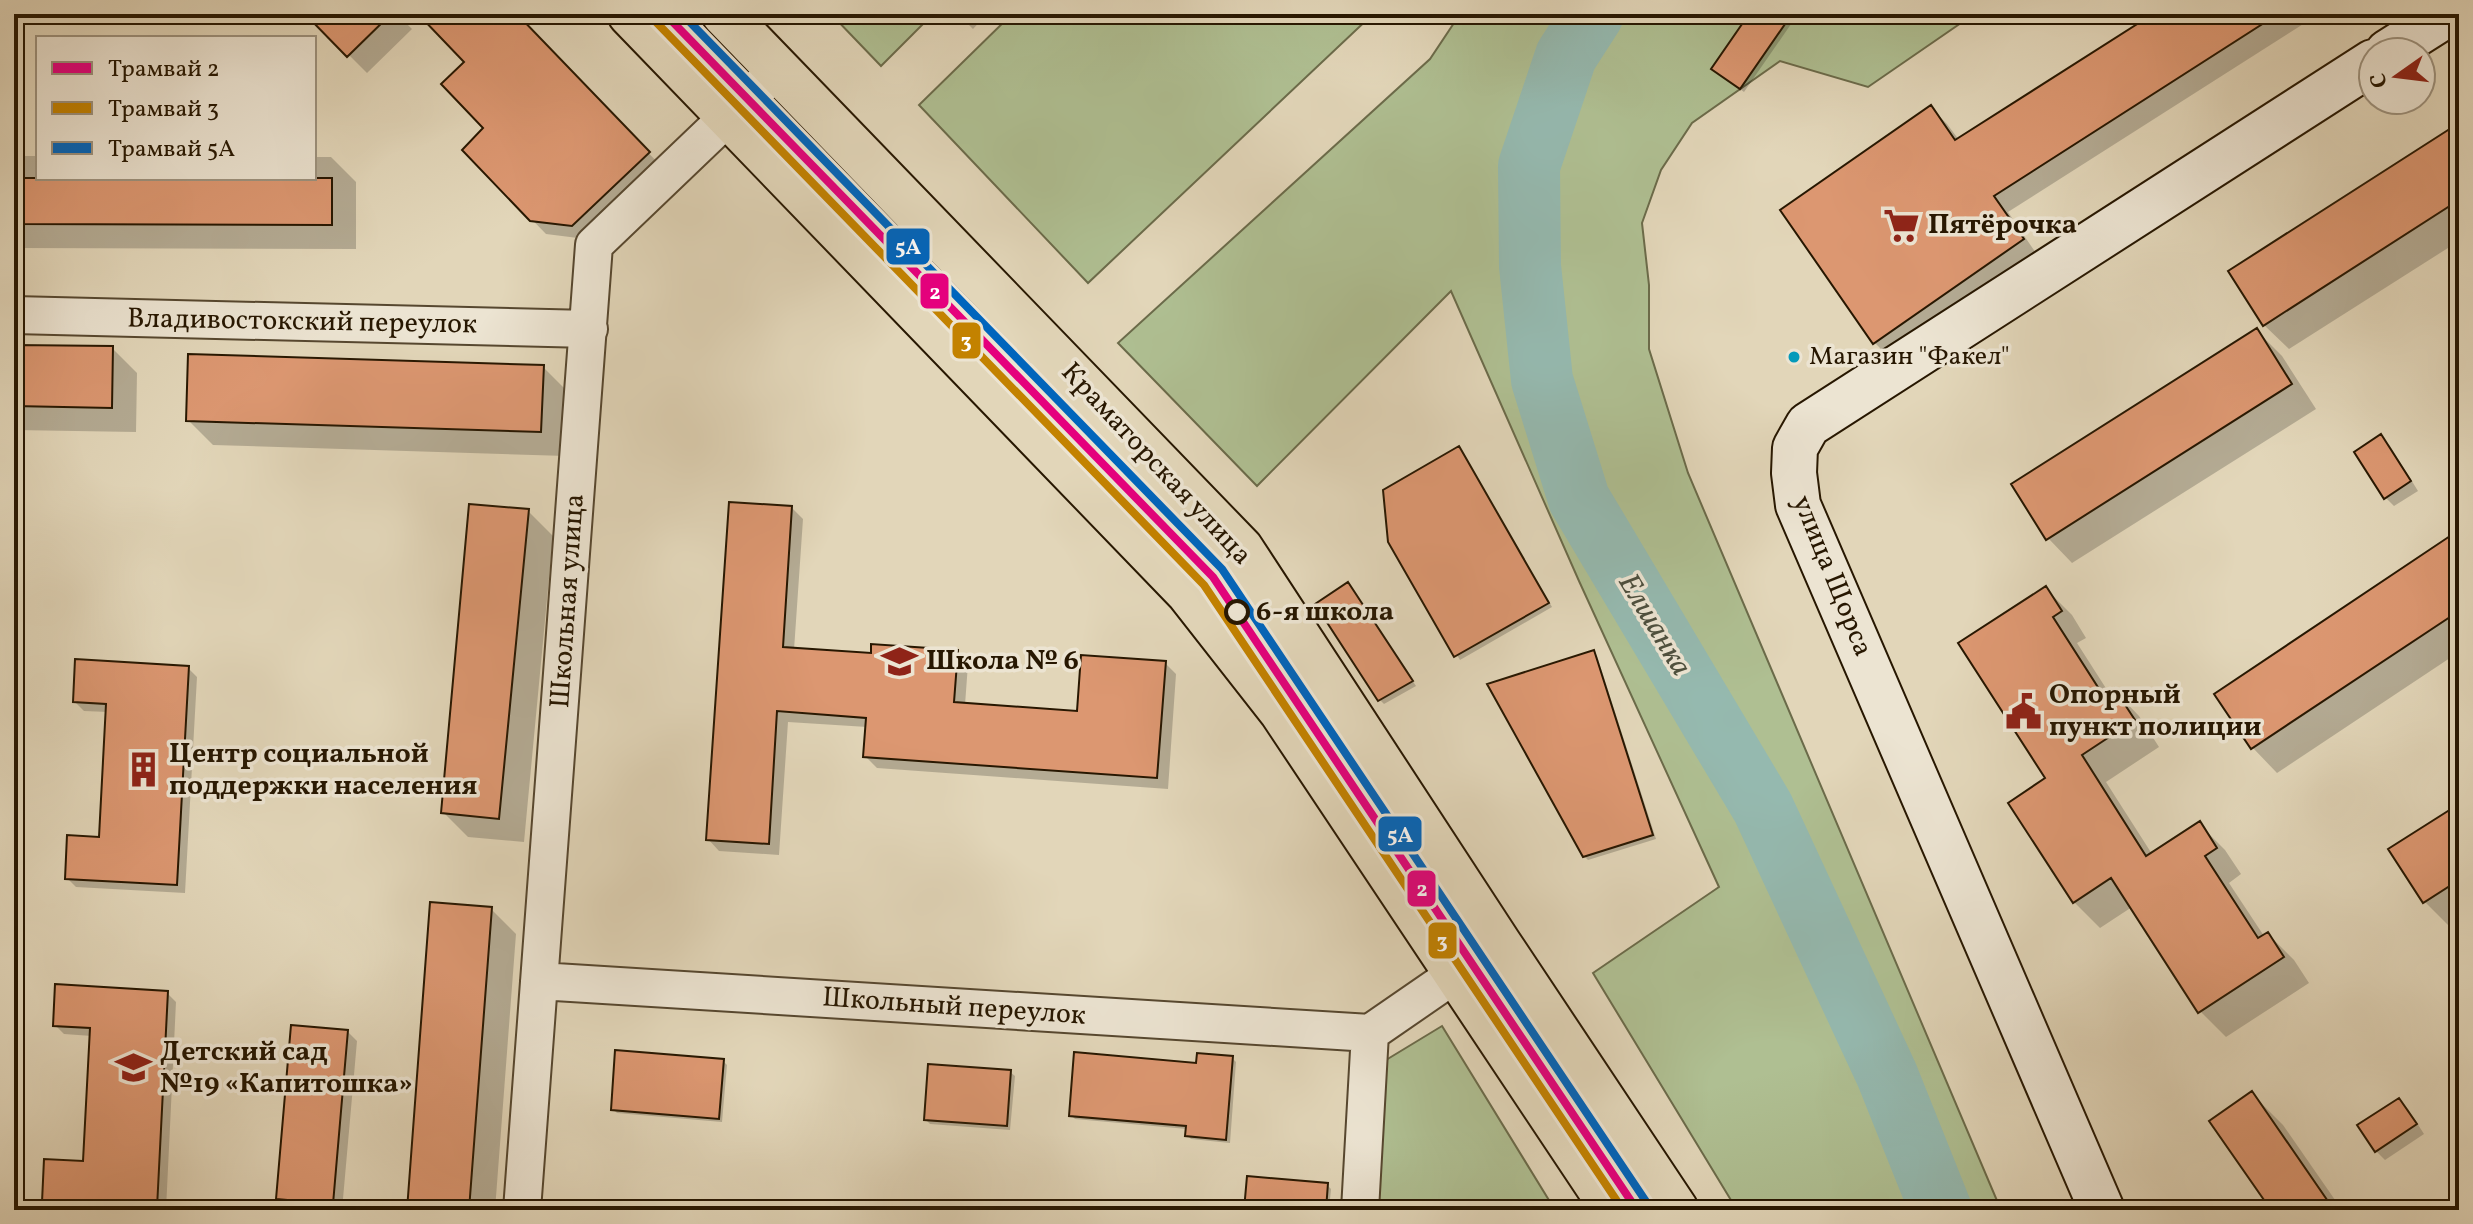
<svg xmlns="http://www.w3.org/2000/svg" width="2473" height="1224" font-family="Vollkorn,serif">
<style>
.green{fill:#afbf92;stroke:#6b6b4a;stroke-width:2}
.shadow{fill:#0003}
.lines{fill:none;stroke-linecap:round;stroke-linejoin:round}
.river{stroke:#95b9af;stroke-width:62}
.building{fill:#dc9771;stroke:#271701;stroke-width:2}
.street-casing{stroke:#56472f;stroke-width:40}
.secondary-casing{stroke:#271701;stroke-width:48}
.primary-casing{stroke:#271701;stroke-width:48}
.street{stroke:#ece4d2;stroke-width:36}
.secondary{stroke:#ece4d2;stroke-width:44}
.primary{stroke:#e2d6b9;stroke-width:44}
.tram-1-casing{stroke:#ece4d2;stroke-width:14}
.tram-2-casing{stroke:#ece4d2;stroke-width:14}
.tram-3-casing{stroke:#ece4d2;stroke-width:14}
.tram-1{stroke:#e5007d;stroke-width:8}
.tram-2{stroke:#c38200;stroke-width:8}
.tram-3{stroke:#0065bd;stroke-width:8}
.bus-dot{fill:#049aba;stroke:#ece4d2;stroke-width:3}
.stop-dot{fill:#ece4d2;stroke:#271701;stroke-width:4}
.labels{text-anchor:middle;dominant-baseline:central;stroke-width:7;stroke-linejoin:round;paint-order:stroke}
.bus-label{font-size:26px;fill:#271701;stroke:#ece4d2;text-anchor:start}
.poi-label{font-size:28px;font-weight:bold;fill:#271701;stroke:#ece4d2;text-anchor:start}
.street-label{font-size:28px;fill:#271701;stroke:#ece4d2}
.stop-label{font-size:28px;font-weight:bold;fill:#271701;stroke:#ece4d2;text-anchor:start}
.water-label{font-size:30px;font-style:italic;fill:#4e503e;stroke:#ece4d2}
.line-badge{stroke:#ece4d2;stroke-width:3}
.badge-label{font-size:22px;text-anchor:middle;font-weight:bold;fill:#fff}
</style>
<rect width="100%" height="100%" fill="#e2d6b9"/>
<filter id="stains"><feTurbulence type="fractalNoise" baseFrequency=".0025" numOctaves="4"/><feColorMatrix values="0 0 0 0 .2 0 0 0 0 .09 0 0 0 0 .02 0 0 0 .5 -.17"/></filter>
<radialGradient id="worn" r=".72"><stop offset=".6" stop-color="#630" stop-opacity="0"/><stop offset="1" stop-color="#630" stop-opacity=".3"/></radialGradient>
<!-- green -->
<path class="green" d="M831 14H931L932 15 881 66Z
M1012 14H1373L1088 283 919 105Z
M1460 14H1974L1868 87 1780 61 1692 123 1661 170 1642 223 1649 285V349L1688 473 2001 1210H1737L1593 973 1719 887 1579 581 1451 291 1257 486 1118 343 1430 59Z
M1442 1026 1555 1210H1378L1386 1060Z"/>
<!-- shadow -->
<path class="shadow" d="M308 14H397L412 29 367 73Z
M462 14H514L662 167 586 239 546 234 464 150 486 128 467 62Z
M958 14H987L973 29Z
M1751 14H1798L1744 92 1718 73Z
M2157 14H2319L2008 212 2038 256 1891 359 1875 343 1783 211 1931 108 1947 124 1959 140Z
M2459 125V241L2289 349 2264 325Z
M14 156H38V178H314V157H331L356 182V249L14 248Z
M2257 331 2282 356 2316 409 2072 563 2048 538Z
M14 347 112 348 137 373 136 432 14 430Z
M543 367 568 392 566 456 213 445 188 420Z
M2381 437 2390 446 2418 491 2394 506 2385 497Z
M1462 453 1552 607 1460 660 1390 541Z
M792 508 803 519 794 650 873 656 957 652 968 664 965 705 1079 714 1165 663 1176 674 1168 789 877 768 865 756 867 727 788 722 779 855 719 851 708 839Z
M528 511 553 536 524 842 468 837 443 812Z
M2459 533V652L2277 773 2253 748 2217 694Z
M1352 588 1416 686 1384 704 1380 700Z
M2046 589 2072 615 2086 638 2077 643 2109 693 2114 690 2139 716 2159 747 2106 782 2152 854 2199 824 2225 850 2241 874 2229 883 2264 936 2268 934 2294 960 2309 983 2226 1037 2200 1011 2132 907 2100 928 2074 902 2048 779Z
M1593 652 1597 656 1656 839 1588 860 1584 856Z
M188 668 197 677 185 893 76 887 67 878 101 839 108 712 84 711 75 702Z
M2459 806V921L2450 927 2425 902 2391 850Z
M491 909 516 934 495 1210H409Z
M167 993 176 1002 166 1210H53L44 1201 85 1163 92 1036 64 1034 55 1025Z
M348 1032 357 1041 342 1210 287 1208 278 1199Z
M1232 1058 1236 1062 1230 1143 1191 1139 1187 1135V1129L1075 1119 1071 1115 1198 1065Z
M723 1061 727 1065 722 1122 617 1113 613 1109Z
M1010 1072 1015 1076 1010 1130 930 1124 926 1120Z
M2251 1093 2283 1125 2342 1210H2257L2255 1207 2266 1200Z
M2399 1100 2408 1109 2424 1134 2385 1160 2376 1151Z
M1327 1185 1331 1189 1329 1210H1246Z"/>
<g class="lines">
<!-- river -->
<path class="river" d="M1593 14 1566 56 1529 166 1530 266 1542 380 1579 499 1763 808 1887 1075 1941 1210"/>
</g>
<!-- building -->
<path class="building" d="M305 14H391L347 57Z
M418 14H517L650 152 572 226 530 221 462 150 483 128 441 84 464 62Z
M1749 14H1792L1740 89 1711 69Z
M2153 14H2278L1994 196 2024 239 1873 344 1780 210 1931 105 1955 140Z
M2459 123V200L2263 326 2228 271Z
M14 178H332V225L14 224Z
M2257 328 2292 384 2046 540 2011 484Z
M14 345 113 346 112 408 14 406Z
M188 354 544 365 541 432 186 421Z
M2381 434 2411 481 2384 499 2354 452Z
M1459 446 1549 603 1454 657 1388 542 1383 490Z
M729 502 792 506 783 647 871 653V644L958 650 954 702 1077 711 1081 655 1166 661 1157 778 863 757 866 718 777 711 769 844 706 840Z
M469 504 529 509 499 819 441 813Z
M2459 530V611L2251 749 2214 694Z
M1348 582 1413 681 1378 701 1315 604Z
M2046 586 2062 611 2053 617 2103 695 2114 688 2135 720 2082 755 2146 856 2200 821 2217 848 2205 856 2258 938 2268 932 2284 957 2198 1013 2111 878 2073 903 2008 803 2045 778 1958 643Z
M1594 650 1653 835 1583 857 1487 684Z
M75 659 189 666 177 885 65 879 67 835 99 837 106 704 73 702Z
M2459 804V880L2423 903 2388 849Z
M430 902 492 907 469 1210H407Z
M55 984 168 991 157 1208 42 1202 44 1159 83 1161 90 1028 53 1026Z
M291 1025 348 1030 333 1204 276 1199Z
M615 1050 724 1059 719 1119 611 1110Z
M1074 1052 1196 1063 1197 1053 1233 1056 1226 1140 1185 1136 1186 1126 1069 1116Z
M928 1064 1011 1070 1007 1126 924 1120Z
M2252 1091 2334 1210H2271L2209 1121Z
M2399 1098 2417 1124 2375 1152 2357 1125Z
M1247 1176 1328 1183 1326 1210H1244Z"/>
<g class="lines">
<defs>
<path id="street" d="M14 315 589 329
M1013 410 1059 360
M539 981 1370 1033 1499 944
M522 1210 594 245 778 69
M1360 1210 1370 1033"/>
<path id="secondary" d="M2388 52 2448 14
M2102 1210 1798 505 1794 473 1795 448 1808 425 2373 62"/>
<path id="primary" d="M630 14 1188 592 1282 712 1614 1210
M724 14 1241 549 1499 944 1676 1210"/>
</defs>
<!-- street casing -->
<use href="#street" class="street-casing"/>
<!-- secondary casing -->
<use href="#secondary" class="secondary-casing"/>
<!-- primary casing -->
<use href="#primary" class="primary-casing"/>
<!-- street -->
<use href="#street" class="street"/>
<!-- secondary -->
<use href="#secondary" class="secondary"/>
<!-- primary -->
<use href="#primary" class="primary"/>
<defs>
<path id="tram-1" d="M665 14 1213 577 1637 1210"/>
<path id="tram-2" d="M656 22 1204 585 1623 1210"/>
<path id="tram-3" d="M682 14 1222 569 1647 1203"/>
</defs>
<!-- tram-1 casing -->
<use href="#tram-1" class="tram-1-casing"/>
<!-- tram-2 casing -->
<use href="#tram-2" class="tram-2-casing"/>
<!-- tram-3 casing -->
<use href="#tram-3" class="tram-3-casing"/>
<!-- tram-1 -->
<use href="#tram-1" class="tram-1"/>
<!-- tram-2 -->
<use href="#tram-2" class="tram-2"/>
<!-- tram-3 -->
<use href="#tram-3" class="tram-3"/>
</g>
<!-- icons -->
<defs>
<symbol id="supermarket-bare" viewBox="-9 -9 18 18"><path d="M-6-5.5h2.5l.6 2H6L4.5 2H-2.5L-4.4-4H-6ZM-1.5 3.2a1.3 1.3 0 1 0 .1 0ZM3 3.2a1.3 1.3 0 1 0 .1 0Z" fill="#8f2418" stroke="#ece4d2" stroke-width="2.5" paint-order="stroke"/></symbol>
<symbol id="school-bare" viewBox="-9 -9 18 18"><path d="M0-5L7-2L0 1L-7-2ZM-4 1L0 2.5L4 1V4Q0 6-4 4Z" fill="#8f2418" stroke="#ece4d2" stroke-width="2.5" paint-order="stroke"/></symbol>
<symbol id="civic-bare" viewBox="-9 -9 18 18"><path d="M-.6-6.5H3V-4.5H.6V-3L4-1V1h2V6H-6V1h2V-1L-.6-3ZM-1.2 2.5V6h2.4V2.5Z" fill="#8f2418" stroke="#ece4d2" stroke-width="2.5" paint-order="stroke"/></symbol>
<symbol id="building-bare" viewBox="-9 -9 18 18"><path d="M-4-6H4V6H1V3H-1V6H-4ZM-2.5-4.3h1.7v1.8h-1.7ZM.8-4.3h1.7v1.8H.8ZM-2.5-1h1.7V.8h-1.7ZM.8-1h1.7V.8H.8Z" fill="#8f2418" stroke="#ece4d2" stroke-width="2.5" paint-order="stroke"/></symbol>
</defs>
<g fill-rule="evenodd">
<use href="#supermarket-bare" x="1876" y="200" width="51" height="51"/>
<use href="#school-bare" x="874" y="636" width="51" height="51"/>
<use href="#civic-bare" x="1998" y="686" width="51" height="51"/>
<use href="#building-bare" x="118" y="744" width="51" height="51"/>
<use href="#school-bare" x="108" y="1042" width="51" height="51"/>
</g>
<!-- markers -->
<circle class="bus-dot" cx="1794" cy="357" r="7"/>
<circle class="stop-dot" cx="1237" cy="612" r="11"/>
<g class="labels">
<!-- bus labels -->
<g class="bus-label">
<text x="1809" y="357">Магазин "Факел"</text>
</g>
<!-- poi labels -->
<g class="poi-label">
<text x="1928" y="225">Пятёрочка</text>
<text x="926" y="661">Школа № 6</text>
<text x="2049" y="695">Опорный<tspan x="2049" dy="32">пункт полиции</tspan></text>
<text x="169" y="754">Центр социальной<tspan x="169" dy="32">поддержки населения</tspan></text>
<text x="160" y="1052">Детский сад<tspan x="160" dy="32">№19 «Капитошка»</tspan></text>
</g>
<!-- street labels -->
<g class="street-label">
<text transform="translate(302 322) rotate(1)">Владивостокский переулок</text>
<text transform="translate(1156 464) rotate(47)">Краматорская улица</text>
<text transform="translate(1832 576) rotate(68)">улица Щорса</text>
<text transform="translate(568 601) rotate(-86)">Школьная улица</text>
<text transform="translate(954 1007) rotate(4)">Школьный переулок</text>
</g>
<!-- stop labels -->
<g class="stop-label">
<text x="1256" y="612">6-я школа</text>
</g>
<!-- water labels -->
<g class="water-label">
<text transform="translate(1654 625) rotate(59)">Елшанка</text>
</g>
</g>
<g class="line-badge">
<rect x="885" y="227" width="46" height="39" rx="8" fill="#0065bd"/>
<rect x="919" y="272" width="31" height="38" rx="8" fill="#e5007d"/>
<rect x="951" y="321" width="31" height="39" rx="8" fill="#c38200"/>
<rect x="1377" y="815" width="46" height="38" rx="8" fill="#0065bd"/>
<rect x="1406" y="869" width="31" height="39" rx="8" fill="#e5007d"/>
<rect x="1427" y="921" width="31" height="39" rx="8" fill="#c38200"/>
</g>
<g class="badge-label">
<text x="908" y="254">5А</text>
<text x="935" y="299">2</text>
<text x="966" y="348">3</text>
<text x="1400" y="842">5А</text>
<text x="1422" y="896">2</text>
<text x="1442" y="948">3</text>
</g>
<!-- margin -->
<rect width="2473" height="1224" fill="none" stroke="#e2d6b9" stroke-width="48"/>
<rect x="16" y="16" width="2441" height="1192" fill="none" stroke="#271701" stroke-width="4"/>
<rect x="24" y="24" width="2425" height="1176" fill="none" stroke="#271701" stroke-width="2"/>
<!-- legend -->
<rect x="36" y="36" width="280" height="144" fill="#ece4d2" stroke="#9d927e" stroke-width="2"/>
<rect x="52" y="62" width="40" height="12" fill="#e5007d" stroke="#9d927e" stroke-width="2"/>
<text x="108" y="76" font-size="24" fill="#271701">Трамвай 2</text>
<rect x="52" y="102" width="40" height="12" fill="#c38200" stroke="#9d927e" stroke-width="2"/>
<text x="108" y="116" font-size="24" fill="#271701">Трамвай 3</text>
<rect x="52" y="142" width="40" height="12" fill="#0065bd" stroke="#9d927e" stroke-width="2"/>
<text x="108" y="156" font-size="24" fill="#271701">Трамвай 5А</text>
<!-- north arrow -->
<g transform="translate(2397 76) rotate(256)"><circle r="38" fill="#ece4d2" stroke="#9d927e" stroke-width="2"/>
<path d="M0-6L14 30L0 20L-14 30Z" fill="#8f2418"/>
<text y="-12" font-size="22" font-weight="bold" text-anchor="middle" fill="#271701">С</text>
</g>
<rect width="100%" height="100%" filter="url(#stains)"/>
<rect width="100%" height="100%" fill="url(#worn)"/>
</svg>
